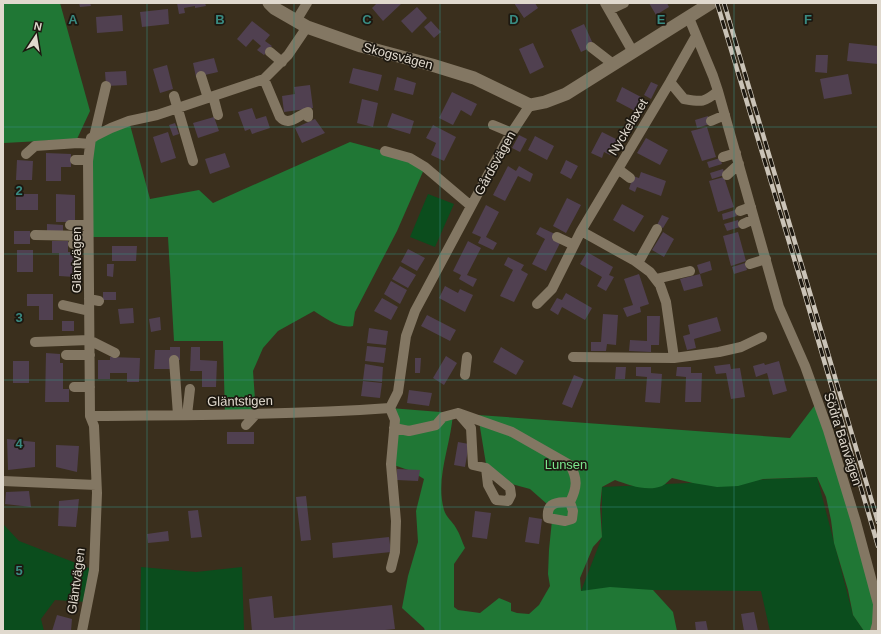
<svg xmlns="http://www.w3.org/2000/svg" width="881" height="634" font-family="Helvetica,sans-serif">
<style>
.green{fill:#0b4d1d}
.forest{fill:#207735}
.building{fill:#504050}
.lines{fill:none;stroke-linecap:round;stroke-linejoin:round}
.street{stroke:#837763;stroke-width:10}
.secondary{stroke:#837763;stroke-width:13}
.rail-casing{stroke:#cac3b7;stroke-width:4.5}
.rail{stroke:#1d1810;stroke-width:3;stroke-dasharray:9;stroke-linecap:butt}
.grid{fill:none;stroke:#398a81;stroke-width:1;stroke-opacity:0.55}
.labels{text-anchor:middle;dominant-baseline:central;stroke-width:3.5;stroke-linejoin:round;paint-order:stroke}
.street-label{font-size:13px;fill:#e0d9ce;stroke:#1d1810}
.park-label{font-size:13px;fill:#7be68d;stroke:#1d1810}
.grid-label{font-size:13px;text-anchor:middle;font-weight:bold;fill:#398a81;stroke:#1d1810;stroke-width:3.5;stroke-linejoin:round;paint-order:stroke}
</style>
<rect width="100%" height="100%" fill="#3a2f1d"/>
<!-- green -->
<path class="green" d="M428 194 454 204 435 247 410 237Z
M817 477 853 615 864 631H770L761 591 653 590 581 591 602 537V487Z
M3 524 19 541 94 570 87 602 55 600 41 619 44 631H3Z
M141 567 196 572 242 567 244 631H140Z"/>
<!-- forest -->
<path class="forest" d="M3 3H60L90 111 77 139 4 143 3 237Z
M129 121 150 199 199 190 213 203 350 142 410 158 425 167 397 231 355 312 353 326C339 329 325 318 314 311L278 331 263 348 253 371 256 414 225 415 223 341H174L168 237H88L91 138Z
M818 401 878 604 875 631H864L853 615 848 590 834 543 831 520 826 497 817 477 763 479 738 486 717 487 693 483 672 478C669 480 666 484 662 486 647 492 629 485 615 480L602 487 600 507 602 537 593 547 580 578 581 591 610 587 653 590 673 612 677 631H425L424 628 402 608 408 576 418 542 416 511 424 479 411 471 391 464 395 420 390 408 453 413C451 445 435 478 444 510 446 517 453 522 456 528 460 534 462 542 465 548L454 564V607L458 610 480 613 499 598 511 603V611L517 613 529 614 539 605 550 586 548 574 549 550 552 520 547 504 530 489 504 482 486 464 478 415 790 438Z"/>
<!-- building -->
<path class="building" d="M79 3H90L91 6 80 7Z
M177 3H205L206 6 195 8V6L184 8 185 13 179 14Z
M377 3H400L401 4 383 21 372 8Z
M514 3H535L538 8 524 18Z
M649 3H667L669 7 656 15Z
M417 7 427 18 412 33 401 21Z
M168 9 169 24 142 27 140 12Z
M122 15 123 31 97 33 96 17Z
M252 21 270 35 265 41 272 46 264 55 257 50 261 46 253 39 246 47 237 39Z
M431 21 441 32 434 38 424 27Z
M584 24 594 46 581 52 571 30Z
M533 43 544 67 530 74 519 49Z
M849 43 878 46V64L847 61Z
M816 55H828L827 73 815 72Z
M214 58 218 72 196 77 193 63Z
M167 65 173 89 160 93 153 69Z
M353 68 382 75 378 91 349 83Z
M126 71 127 85 106 86 105 72Z
M848 74 852 94 824 99 820 79Z
M397 77 416 83 413 95 394 90Z
M651 82 658 85 651 99 644 95Z
M310 85 313 108 284 112 282 96 295 94 294 87Z
M622 87 641 97 635 111 616 101Z
M452 92 477 104 471 116 461 110 453 125 439 118Z
M362 99 378 103 373 127 357 123Z
M252 108 256 119 266 116 270 128 252 134 250 129 245 131 238 112Z
M392 113 414 121 410 134 387 127Z
M708 116 710 124 697 128 695 120Z
M214 117 219 131 198 138 193 123Z
M315 119 325 133 302 143 295 128Z
M175 123 179 134 173 136 169 125Z
M433 125 456 137 444 161 431 155 436 143 426 138Z
M707 127 716 157 702 161 691 131Z
M168 132 176 158 161 163 153 137Z
M602 132 618 140 610 155 604 152 602 158 591 153Z
M519 135 527 139 520 152 512 148Z
M535 136 554 146 547 160 528 150Z
M646 138 668 150 660 165 637 153Z
M46 153 71 154V167H61V181H46Z
M225 153 230 167 210 174 205 159Z
M720 158 722 164 709 168 707 162Z
M17 160 33 161 32 180H16Z
M566 160 578 166 571 179 560 173Z
M508 166 516 171 519 166 533 174 530 182 518 176 505 201 493 195Z
M723 169 725 175 712 179 710 173Z
M641 172 666 181 661 196 637 187 635 192 629 189 633 176 639 178Z
M724 177 734 207 718 212 709 181Z
M16 194H38V210H16Z
M56 194 75 195V222H56Z
M567 198 581 205 566 233 553 226Z
M622 204 644 216 634 232 613 220Z
M486 205 499 212 486 237 497 243 493 250 478 243 481 237 472 233Z
M735 210 737 216 723 220 722 214Z
M662 215 669 218 663 228 657 225Z
M738 220 740 227 727 231 724 224Z
M47 224 63 225V233L47 232Z
M540 227 555 234 552 239 560 243 546 271 532 264 545 239 536 234Z
M14 231H30V244H14Z
M663 232 674 239 664 257 652 250Z
M738 232 746 261 731 266 723 236Z
M52 241H68V252H75V277L59 276V253H52Z
M468 241 481 248 467 275 477 279 473 287 459 279 461 275 453 271Z
M112 246H137L136 261H112Z
M408 249 425 258 417 271 401 262Z
M17 250H33V272H17Z
M587 252 613 267 609 275 614 277 606 291 597 286 602 277 580 264Z
M508 257 524 265 521 270 528 274 514 302 500 296 513 270 504 265Z
M710 261 712 270 700 274 697 265Z
M745 263 747 270 734 274 732 267Z
M107 264H114L113 277 107 276Z
M400 266 416 275 408 288 392 279Z
M639 274 649 304 640 307 641 312 627 317 623 308 633 305 624 279Z
M700 274 703 286 684 291 680 279Z
M391 281 407 290 400 304 384 294Z
M445 286 458 293 460 289 473 295 465 312 439 298Z
M103 292H116V300H103Z
M566 293 592 308 585 320 562 307 558 315 550 310 557 298 562 300Z
M27 294H53V320H39V306H27Z
M382 298 398 307 391 320 374 311Z
M133 308 134 323 120 324 118 309Z
M603 314 618 315 616 345 607 344 606 351H591V342H601Z
M427 315 456 330 450 341 421 326Z
M647 316H660L659 345H651V352L629 351 630 340 647 341Z
M160 317 161 330 151 332 149 319Z
M717 317 721 331 694 339 696 348 687 350 683 336 690 334 688 325Z
M62 321H74V331H62Z
M369 328 388 331 386 345 367 343Z
M367 346 386 348 384 363 365 361Z
M170 347H180V360H172V369H154L155 350H170Z
M191 347H200V360L217 361 216 387H202V371H190Z
M501 347 524 361 516 375 493 362Z
M46 353 60 354V363H63V389H69V402H45Z
M446 356 457 363 444 385 433 378Z
M110 357 140 358 139 382H127V373H110V379H98V360H110Z
M415 358H421L420 373H415Z
M13 361H29V383H13Z
M779 361 787 391 773 395 767 373 756 377 753 366 764 363 765 365Z
M365 364 383 367 382 382 363 380Z
M730 364 731 369 740 368 745 397 731 399 726 373 716 374 714 366Z
M616 367H626L625 379H615Z
M636 367H651V373L662 374 660 403 645 402 647 377 636 376Z
M677 367H691V373H702L701 402H685L686 377 676 376Z
M574 375 584 379 572 408 562 404Z
M363 381 382 383 380 398 361 396Z
M409 390 432 393 429 406 407 403Z
M227 432H254V444H227Z
M7 439 35 442V467L8 470Z
M458 442 469 444 465 467 454 465Z
M56 445 79 446 77 472 56 467Z
M397 469 420 470 418 481 397 480Z
M29 491 31 507 5 504 6 492Z
M306 496 311 540 301 541 296 497Z
M79 499 76 527 58 526 59 501Z
M198 510 202 537 191 538 188 511Z
M475 511 491 513 487 539 472 537Z
M529 517 542 519 539 544 525 542Z
M168 531 169 541 148 543 147 534Z
M389 537 391 552 333 558 332 543Z
M272 596 274 618 392 605 395 629 375 631H252L249 599Z
M754 612 758 631H744L741 614Z
M57 615 72 619 71 631H52Z
M706 621 708 631H696L695 622Z"/>
<g class="lines">
<!-- street -->
<path class="street" d="M605 3 633 52
M609 10 624 3
M689 18 713 76 718 91 779 307 805 366 828 430 856 522 878 604 877 624 875 631
M296 21 307 3
M591 47 613 64
M270 52 282 62
M201 76 208 98
M264 79 280 117C289 127 298 115 308 112V117
M670 82 684 99C701 102 704 103 718 91
M174 96 193 161
M213 96 218 115
M711 121 725 115
M493 125 512 133
M94 137 106 86
M385 151 410 158 425 167 471 206
M26 154 35 146 78 143 90 144
M723 157 736 153
M75 160H88
M618 169 630 178
M727 175 739 164
M740 211 751 207
M743 224 754 219
M70 225H88
M581 231 635 261 650 272 660 285 666 302 674 358 719 352 741 347 762 337
M35 235 88 236
M557 237 574 245
M73 244H88
M638 263 657 229
M750 264 766 259
M656 279 690 271
M89 299 99 301
M537 304 552 289 581 231 670 82 696 36
M63 305 89 311
M35 342 89 340 115 353
M66 355H90
M573 357 674 358
M174 360 178 415
M465 375 467 357
M74 387H90
M390 408 398 392 406 336 415 311 483 184 507 140 530 105
M390 408 395 420 391 464 396 521 395 552 391 568
M458 413 512 432 570 465C578 479 577 488 570 502 558 502 546 502 548 518L565 521 572 519 573 511 570 502
M187 415 190 389
M90 416C190 415 290 415 390 408
M246 425 256 414
M394 428 409 431 436 425 443 417 458 413 471 428 473 465 486 468 488 485 496 500 508 501 511 495 510 488 486 468
M3 481 96 485
M82 631 94 570 97 493 94 426 90 416 88 161 91 138 111 128 129 121 157 115 264 79 288 55 307 27"/>
<!-- secondary -->
<path class="secondary" d="M269 3 274 8 307 27 361 46 432 65 474 78 530 105 545 102 566 94 711 3"/>
<defs>
<path id="rail" d="M717 3 802 285 878 546
M724 3 878 522"/>
</defs>
<!-- rail casing -->
<use href="#rail" class="rail-casing"/>
<!-- rail -->
<use href="#rail" class="rail"/>
</g>
<!-- grid -->
<path class="grid" d="M147 3V631M294 3V631M440 3V631M587 3V631M734 3V631M3 127H878M3 254H878M3 380H878M3 507H878"/>
<g class="labels">
<!-- street labels -->
<g class="street-label">
<text transform="translate(398 56) rotate(15)">Skogsvägen</text>
<text transform="translate(628 127) rotate(-59)">Nyckelaxet</text>
<text transform="translate(495 163) rotate(-61)">Gårdsvägen</text>
<text transform="translate(76 260) rotate(-90)">Gläntvägen</text>
<text transform="translate(240 401) rotate(-1)">Gläntstigen</text>
<text transform="translate(843 439) rotate(72)">Södra Banvägen</text>
<text transform="translate(76 581) rotate(-82)">Gläntvägen</text>
</g>
<!-- park labels -->
<g class="park-label">
<text x="566" y="464">Lunsen</text>
</g>
</g>
<g class="grid-label">
<text x="73" y="24">A</text>
<text x="220" y="24">B</text>
<text x="367" y="24">C</text>
<text x="514" y="24">D</text>
<text x="661" y="24">E</text>
<text x="808" y="24">F</text>
<text x="19" y="195">2</text>
<text x="19" y="322">3</text>
<text x="19" y="448">4</text>
<text x="19" y="575">5</text>
</g>
<!-- border -->
<rect width="881" height="634" fill="none" stroke="#e0d9ce" stroke-width="8"/>
<!-- north arrow -->
<g transform="translate(36 36) rotate(12)" stroke="#1d1810" stroke-width="3" paint-order="stroke">
<path d="M0-3L7 15L0 10L-7 15Z" fill="#e0d9ce"/>
<text y="-6" font-size="11" font-weight="bold" text-anchor="middle" fill="#e0d9ce">N</text>
</g>
</svg>
